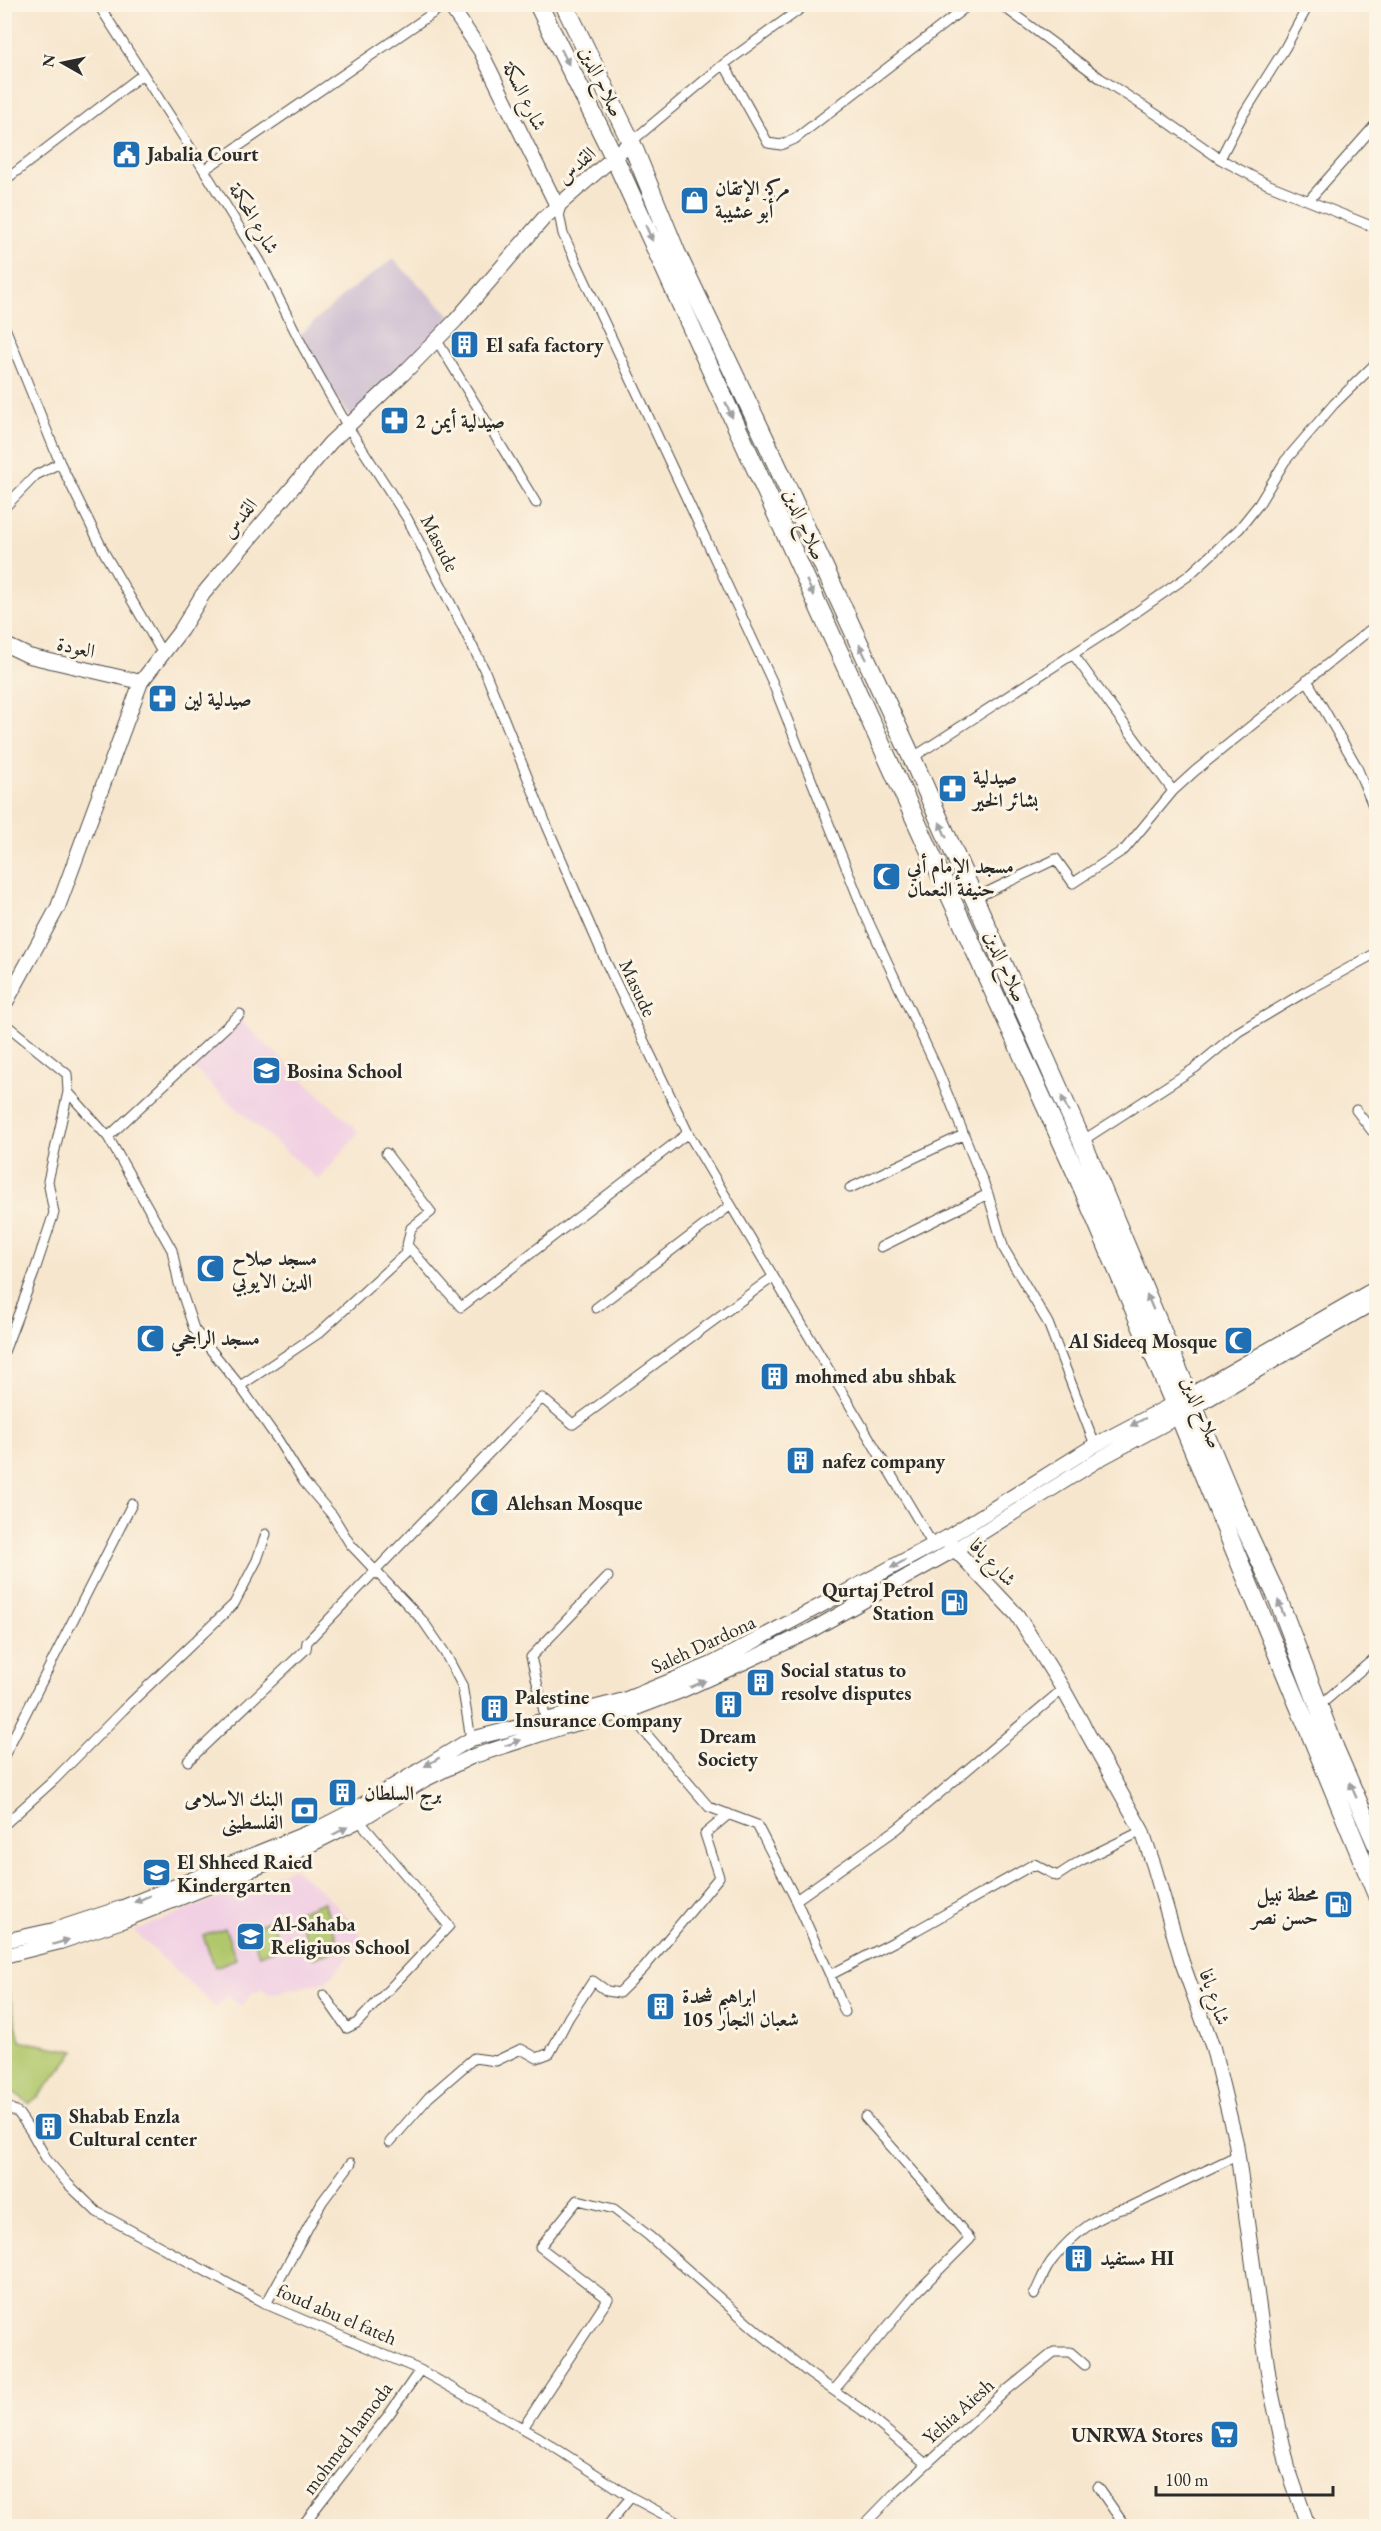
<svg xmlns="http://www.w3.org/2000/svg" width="1381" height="2531" font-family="'EB Garamond',Amiri,serif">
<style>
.built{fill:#f1d0e3}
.industrial{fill:#cebed1}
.green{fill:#b1c76c;stroke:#6e794c;stroke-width:1.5}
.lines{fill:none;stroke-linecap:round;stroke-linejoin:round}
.street-casing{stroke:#4a4743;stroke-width:11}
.secondary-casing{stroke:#4a4743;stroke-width:16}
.highway-casing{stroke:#4a4743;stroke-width:20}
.street{stroke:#fff;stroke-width:9}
.secondary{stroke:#fff;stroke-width:14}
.highway{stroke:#fff;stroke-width:18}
.oneway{fill:#a0a0a0}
.labels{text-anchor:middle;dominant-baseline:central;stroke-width:6;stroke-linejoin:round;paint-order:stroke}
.street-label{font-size:20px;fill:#2b2b2b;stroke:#fcf5e5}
.poi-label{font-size:20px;font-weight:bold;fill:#2b2b2b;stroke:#fcf5e5;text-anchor:start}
</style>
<rect width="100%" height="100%" fill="#fcf5e5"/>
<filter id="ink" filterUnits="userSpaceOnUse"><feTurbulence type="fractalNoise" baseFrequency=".0167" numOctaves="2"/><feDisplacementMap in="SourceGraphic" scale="12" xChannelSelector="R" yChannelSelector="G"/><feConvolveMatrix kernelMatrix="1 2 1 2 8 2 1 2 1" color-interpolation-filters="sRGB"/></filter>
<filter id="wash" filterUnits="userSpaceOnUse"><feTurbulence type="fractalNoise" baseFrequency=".008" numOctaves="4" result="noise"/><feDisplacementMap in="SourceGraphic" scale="24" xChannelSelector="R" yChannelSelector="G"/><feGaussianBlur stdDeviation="1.35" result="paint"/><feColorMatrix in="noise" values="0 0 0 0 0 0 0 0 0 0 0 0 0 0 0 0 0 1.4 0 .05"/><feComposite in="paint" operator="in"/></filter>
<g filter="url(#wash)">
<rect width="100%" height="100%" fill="#f7e6ce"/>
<!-- built -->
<path class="built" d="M239 1019 359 1132 319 1180 220 1094 190 1064Z
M293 1868 326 1895 356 1927 363 1941 326 1982 270 1994 260 1989 258 1993 254 1991 241 2006 227 1996 216 2008 134 1931Z"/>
<!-- industrial -->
<path class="industrial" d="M393 259 454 319 351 419 296 338 346 293Z"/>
<!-- green -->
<path class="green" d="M324 1902 340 1949 313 1958 297 1912Z
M271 1920 281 1947 259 1955 249 1928Z
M225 1928 236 1959 215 1967 203 1936Z
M4 1972 20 2041 75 2051 39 2096 29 2103 5 2086Z"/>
</g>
<g filter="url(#ink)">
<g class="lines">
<defs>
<path id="street" d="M98 4 188 144 260 261 303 347 348 427 407 518 484 669 547 826 606 962 688 1133 933 1545
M1000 4 1100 78 1162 118 1220 159 1267 184 1376 228
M724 64 768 143 781 145 795 139 970 4
M631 142 724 64 807 4
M1220 159 1241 118 1285 48 1309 4
M204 170 446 4
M4 181 143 74
M1309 200 1376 124
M558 208 563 234 772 681 864 912 938 1071 988 1194 1004 1249 1048 1323 1095 1445
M4 325 60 463 105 554 163 654
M436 339 536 503
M4 508 36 475 60 463
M1073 654 1173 791
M1307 680 1356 765 1376 813
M912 758 1115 627 1188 576 1239 529 1259 504 1285 461 1334 404 1376 363
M973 899 1056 859 1073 883 1125 849 1173 791 1195 771 1376 625
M4 1023 67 1074 68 1092 108 1137 172 1250 179 1284 194 1329 240 1386 278 1440 304 1482 333 1516 350 1544 423 1621 445 1653 462 1685 471 1739
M1356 1110 1372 1131 1376 1128
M108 1137 240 1014
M1082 1141 1195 1068 1238 1032 1305 992 1376 953
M850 1188 963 1135
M407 1245 461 1307 688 1133
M881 1247 988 1194
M596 1308 731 1205
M4 1352 34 1273 54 1213 48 1181 68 1092
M240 1386 319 1333 405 1254 411 1228 431 1212 386 1153
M1319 1706 1376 1657
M629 1707 643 1730 709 1807 757 1825 796 1900 830 1975 915 1931 1034 1864 1057 1876 1080 1861 1142 1831
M546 1720 531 1657 608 1577
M4 1756 132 1504
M188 1761 306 1649 307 1642 542 1398 573 1424 773 1277
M4 1825 54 1780 123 1710 234 1604 257 1560 266 1534
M796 1900 897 1829 1063 1689
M830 1975 845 2012
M324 1995 347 2028 357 2023 449 1926 357 1818
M4 2104 19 2114 32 2133 47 2160 68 2184 97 2212 266 2304 420 2370 540 2438 631 2497 685 2526
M390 2142 429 2097 474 2058 496 2061 521 2049 537 2058 550 2053 569 2017 593 1981 607 1991 619 1993 644 1968 719 1877 705 1834 729 1814
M1034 2295C1040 2283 1045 2268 1054 2258 1071 2236 1102 2211 1130 2207L1238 2155
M266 2304 322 2202 351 2163
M835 2389 915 2294 970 2239 927 2187 865 2117
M523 2428 608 2299 540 2247 578 2200 614 2209 649 2236 756 2330 810 2374 862 2410 926 2464
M1098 2487 1125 2526
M302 2526 390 2413 420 2370
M607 2526 631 2497
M863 2526 894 2494 1007 2390 1054 2352H1070L1085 2365"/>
<path id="secondary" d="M449 4 480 50 558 208
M4 644 29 656 141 682
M4 1006 58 907 141 682 181 630 203 594 330 443 403 374 456 320 544 218 631 142
M949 1543 1017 1615 1063 1689 1142 1831 1154 1866 1182 1962 1213 2048 1236 2143 1270 2386 1288 2468 1308 2526
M4 1941 54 1930 121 1908 317 1829 352 1811 471 1739 624 1700 712 1664 946 1538 1095 1445 1190 1395 1376 1288
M4 1956 60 1942 122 1921 298 1851 360 1820 424 1780 471 1757 563 1727 631 1710 681 1691 749 1660 810 1631 954 1550 1103 1457 1179 1416 1376 1301"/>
<path id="highway" d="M538 4 614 157 1077 1175 1174 1403 1376 1893
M564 4 631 142 676 252 764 437 912 758 1082 1141 1237 1510 1278 1599 1335 1749 1376 1843"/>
</defs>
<!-- street casing -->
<use href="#street" class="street-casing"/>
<!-- secondary casing -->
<use href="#secondary" class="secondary-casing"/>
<!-- highway casing -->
<use href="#highway" class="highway-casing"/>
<!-- street -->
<use href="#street" class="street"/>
<!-- secondary -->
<use href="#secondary" class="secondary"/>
<!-- highway -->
<use href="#highway" class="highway"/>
</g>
<!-- one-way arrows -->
<defs><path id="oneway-solid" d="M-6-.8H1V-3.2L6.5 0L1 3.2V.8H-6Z" transform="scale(1.5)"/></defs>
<g class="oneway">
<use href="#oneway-solid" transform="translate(565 57) rotate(64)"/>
<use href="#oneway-solid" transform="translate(649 233) rotate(66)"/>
<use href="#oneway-solid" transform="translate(729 410) rotate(66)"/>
<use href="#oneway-solid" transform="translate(810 588) rotate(66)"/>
<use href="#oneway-solid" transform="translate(863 652) rotate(-115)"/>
<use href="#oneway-solid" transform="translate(943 830) rotate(-114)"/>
<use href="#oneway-solid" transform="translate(1065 1104) rotate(-114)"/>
<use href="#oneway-solid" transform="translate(1150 1302) rotate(-113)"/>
<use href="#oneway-solid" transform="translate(1138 1422) rotate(152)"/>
<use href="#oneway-solid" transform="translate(898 1564) rotate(152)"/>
<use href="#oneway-solid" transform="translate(1281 1608) rotate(-111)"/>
<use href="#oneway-solid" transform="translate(698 1684) rotate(-24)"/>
<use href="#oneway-solid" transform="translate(513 1743) rotate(-19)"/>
<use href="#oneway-solid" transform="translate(432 1762) rotate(150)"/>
<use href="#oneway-solid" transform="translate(1353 1790) rotate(-114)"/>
<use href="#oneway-solid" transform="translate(340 1831) rotate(-28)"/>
<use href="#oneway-solid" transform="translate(142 1899) rotate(157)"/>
<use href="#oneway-solid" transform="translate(61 1942) rotate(-17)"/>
</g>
</g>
<!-- icons -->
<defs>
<symbol id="civic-square" viewBox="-11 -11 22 22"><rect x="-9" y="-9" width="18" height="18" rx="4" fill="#1f6fb2" stroke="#fcf5e5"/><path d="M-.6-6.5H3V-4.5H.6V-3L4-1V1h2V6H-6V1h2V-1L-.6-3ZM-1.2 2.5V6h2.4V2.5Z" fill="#fff"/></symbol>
<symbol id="shop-square" viewBox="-11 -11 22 22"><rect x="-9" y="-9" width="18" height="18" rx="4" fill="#1f6fb2" stroke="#fcf5e5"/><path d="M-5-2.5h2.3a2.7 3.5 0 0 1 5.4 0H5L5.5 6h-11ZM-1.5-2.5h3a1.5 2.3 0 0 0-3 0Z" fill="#fff"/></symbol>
<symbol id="building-square" viewBox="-11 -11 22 22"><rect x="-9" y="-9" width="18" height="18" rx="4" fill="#1f6fb2" stroke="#fcf5e5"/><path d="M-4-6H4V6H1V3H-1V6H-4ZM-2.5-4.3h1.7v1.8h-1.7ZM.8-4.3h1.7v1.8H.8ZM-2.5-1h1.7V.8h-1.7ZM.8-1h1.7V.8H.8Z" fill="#fff"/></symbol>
<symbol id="pharmacy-square" viewBox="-11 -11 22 22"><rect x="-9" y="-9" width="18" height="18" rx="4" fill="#1f6fb2" stroke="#fcf5e5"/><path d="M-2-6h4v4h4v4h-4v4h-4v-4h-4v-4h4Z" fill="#fff"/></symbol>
<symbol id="mosque-square" viewBox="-11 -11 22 22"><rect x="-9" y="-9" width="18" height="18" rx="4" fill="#1f6fb2" stroke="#fcf5e5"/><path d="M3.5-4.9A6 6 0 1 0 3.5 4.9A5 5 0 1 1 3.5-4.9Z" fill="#fff"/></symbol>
<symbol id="school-square" viewBox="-11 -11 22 22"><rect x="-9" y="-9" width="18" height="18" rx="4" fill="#1f6fb2" stroke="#fcf5e5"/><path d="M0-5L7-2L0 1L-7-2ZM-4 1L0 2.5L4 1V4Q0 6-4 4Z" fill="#fff"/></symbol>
<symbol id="fuel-square" viewBox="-11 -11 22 22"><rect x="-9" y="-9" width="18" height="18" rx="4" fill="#1f6fb2" stroke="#fcf5e5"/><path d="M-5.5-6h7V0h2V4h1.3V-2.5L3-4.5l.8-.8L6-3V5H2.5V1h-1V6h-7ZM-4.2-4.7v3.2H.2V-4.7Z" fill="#fff"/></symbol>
<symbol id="bank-square" viewBox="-11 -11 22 22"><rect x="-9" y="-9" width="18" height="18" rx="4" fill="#1f6fb2" stroke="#fcf5e5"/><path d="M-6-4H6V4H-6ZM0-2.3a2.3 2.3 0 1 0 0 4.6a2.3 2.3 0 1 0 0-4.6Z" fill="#fff"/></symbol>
<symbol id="supermarket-square" viewBox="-11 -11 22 22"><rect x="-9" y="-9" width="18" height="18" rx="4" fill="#1f6fb2" stroke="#fcf5e5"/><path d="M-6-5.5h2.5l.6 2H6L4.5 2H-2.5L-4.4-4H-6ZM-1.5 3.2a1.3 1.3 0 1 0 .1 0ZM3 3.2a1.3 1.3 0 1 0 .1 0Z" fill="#fff"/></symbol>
</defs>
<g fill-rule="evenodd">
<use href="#civic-square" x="110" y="138" width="33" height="33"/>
<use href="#shop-square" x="678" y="184" width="33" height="33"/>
<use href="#building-square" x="448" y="328" width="33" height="33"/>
<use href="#pharmacy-square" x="378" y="404" width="33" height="33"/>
<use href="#pharmacy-square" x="146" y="682" width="33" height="33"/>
<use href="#pharmacy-square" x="936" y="772" width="33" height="33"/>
<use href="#mosque-square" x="870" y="860" width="33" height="33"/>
<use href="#school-square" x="250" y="1054" width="33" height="33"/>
<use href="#mosque-square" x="194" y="1252" width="33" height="33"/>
<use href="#mosque-square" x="134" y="1322" width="33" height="33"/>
<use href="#mosque-square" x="1222" y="1324" width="33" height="33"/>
<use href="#building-square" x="758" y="1360" width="33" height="33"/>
<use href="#building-square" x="784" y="1444" width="33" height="33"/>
<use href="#mosque-square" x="468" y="1486" width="33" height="33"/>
<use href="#fuel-square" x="938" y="1586" width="33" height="33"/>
<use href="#building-square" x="744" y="1666" width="33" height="33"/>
<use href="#building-square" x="712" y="1688" width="33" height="33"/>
<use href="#building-square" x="478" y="1692" width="33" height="33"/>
<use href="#building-square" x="326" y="1776" width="33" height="33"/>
<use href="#bank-square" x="288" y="1794" width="33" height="33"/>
<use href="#school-square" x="140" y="1856" width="33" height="33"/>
<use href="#fuel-square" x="1322" y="1888" width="33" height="33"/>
<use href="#school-square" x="234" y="1920" width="33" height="33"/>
<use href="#building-square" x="644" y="1990" width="33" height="33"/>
<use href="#building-square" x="32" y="2110" width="33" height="33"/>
<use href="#building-square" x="1062" y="2242" width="33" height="33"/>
<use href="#supermarket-square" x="1208" y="2418" width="33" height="33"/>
</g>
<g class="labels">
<!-- street labels -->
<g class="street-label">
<text transform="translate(602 81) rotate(64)">صلاح الدين</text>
<text transform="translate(525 96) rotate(64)">شارع السكة</text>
<text transform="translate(576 165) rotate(-42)">القدس</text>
<text transform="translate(254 218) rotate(59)">شارع المحكمة</text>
<text transform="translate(239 518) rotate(-51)">القدس</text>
<text transform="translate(805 524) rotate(66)">صلاح الدين</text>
<text transform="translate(440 543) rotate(63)">Masude</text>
<text transform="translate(76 647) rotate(13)">العودة</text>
<text transform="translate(1006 966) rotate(66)">صلاح الدين</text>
<text transform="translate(638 988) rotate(65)">Masude</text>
<text transform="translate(1202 1412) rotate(67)">صلاح الدين</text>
<text transform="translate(993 1562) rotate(46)">شارع يافا</text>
<text transform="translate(703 1644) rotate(-25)">Saleh Dardona</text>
<text transform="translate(1215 1997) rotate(71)">شارع يافا</text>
<text transform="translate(337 2314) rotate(23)">foud abu el fateh</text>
<text transform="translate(958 2411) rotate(-42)">Yehia Aiesh</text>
<text transform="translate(347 2438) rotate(-53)">mohmed hamoda</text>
</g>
<!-- poi labels -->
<g class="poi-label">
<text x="147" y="154">Jabalia Court</text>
<text x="715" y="188">مركز الإتقان<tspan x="715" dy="23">أبو عشيبة</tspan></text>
<text x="486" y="345">El safa factory</text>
<text x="415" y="421">صيدلية أيمن 2</text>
<text x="184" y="699">صيدلية لين</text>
<text x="973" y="777">صيدلية<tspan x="973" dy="23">بشائر الخير</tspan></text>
<text x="907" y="866">مسجد الإمام أبي<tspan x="907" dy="23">حنيفة النعمان</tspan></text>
<text x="287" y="1071">Bosina School</text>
<text x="232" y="1258">مسجد صلاح<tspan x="232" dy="23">الدين الايوبي</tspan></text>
<text x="171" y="1338">مسجد الراجحي</text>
<text x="1217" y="1341" text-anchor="end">Al Sideeq Mosque</text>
<text x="795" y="1376">mohmed abu shbak</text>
<text x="822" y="1461">nafez company</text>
<text x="506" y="1503">Alehsan Mosque</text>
<text x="934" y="1590" text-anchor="end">Qurtaj Petrol<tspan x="934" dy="23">Station</tspan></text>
<text x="781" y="1670">Social status to<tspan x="781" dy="23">resolve disputes</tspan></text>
<text x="515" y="1697">Palestine<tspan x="515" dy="23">Insurance Company</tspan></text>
<text x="728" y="1736" text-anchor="middle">Dream<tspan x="728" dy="23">Society</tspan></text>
<text x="364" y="1793">برج السلطان</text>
<text x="283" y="1799" text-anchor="end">البنك الاسلامى<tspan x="283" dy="23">الفلسطينى</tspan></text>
<text x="177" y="1862">El Shheed Raied<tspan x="177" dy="23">Kindergarten</tspan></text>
<text x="1318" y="1894" text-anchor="end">محطة نبيل<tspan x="1318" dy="23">حسن نصر</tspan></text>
<text x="271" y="1924">Al-Sahaba<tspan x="271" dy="23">Religiuos School</tspan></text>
<text x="682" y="1996">ابراهيم شحدة<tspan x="682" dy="23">شعبان النجار 105</tspan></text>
<text x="69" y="2116">Shabab Enzla<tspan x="69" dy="23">Cultural center</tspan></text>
<text x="1100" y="2258">مستفيد HI</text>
<text x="1203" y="2435" text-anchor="end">UNRWA Stores</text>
</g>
</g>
<!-- margin -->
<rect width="1381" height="2531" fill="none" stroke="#fcf5e5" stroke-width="24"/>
<!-- north arrow -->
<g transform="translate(63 63) rotate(279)" stroke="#fcf5e5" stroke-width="4.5" paint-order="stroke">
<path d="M0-4.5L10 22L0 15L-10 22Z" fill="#2b2b2b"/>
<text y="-9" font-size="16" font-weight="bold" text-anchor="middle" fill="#2b2b2b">N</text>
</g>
<!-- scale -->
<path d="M1156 2486v9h177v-9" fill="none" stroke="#2b2b2b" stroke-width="3"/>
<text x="1165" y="2486" font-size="18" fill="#2b2b2b" stroke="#fcf5e5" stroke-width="4.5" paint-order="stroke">100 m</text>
</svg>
